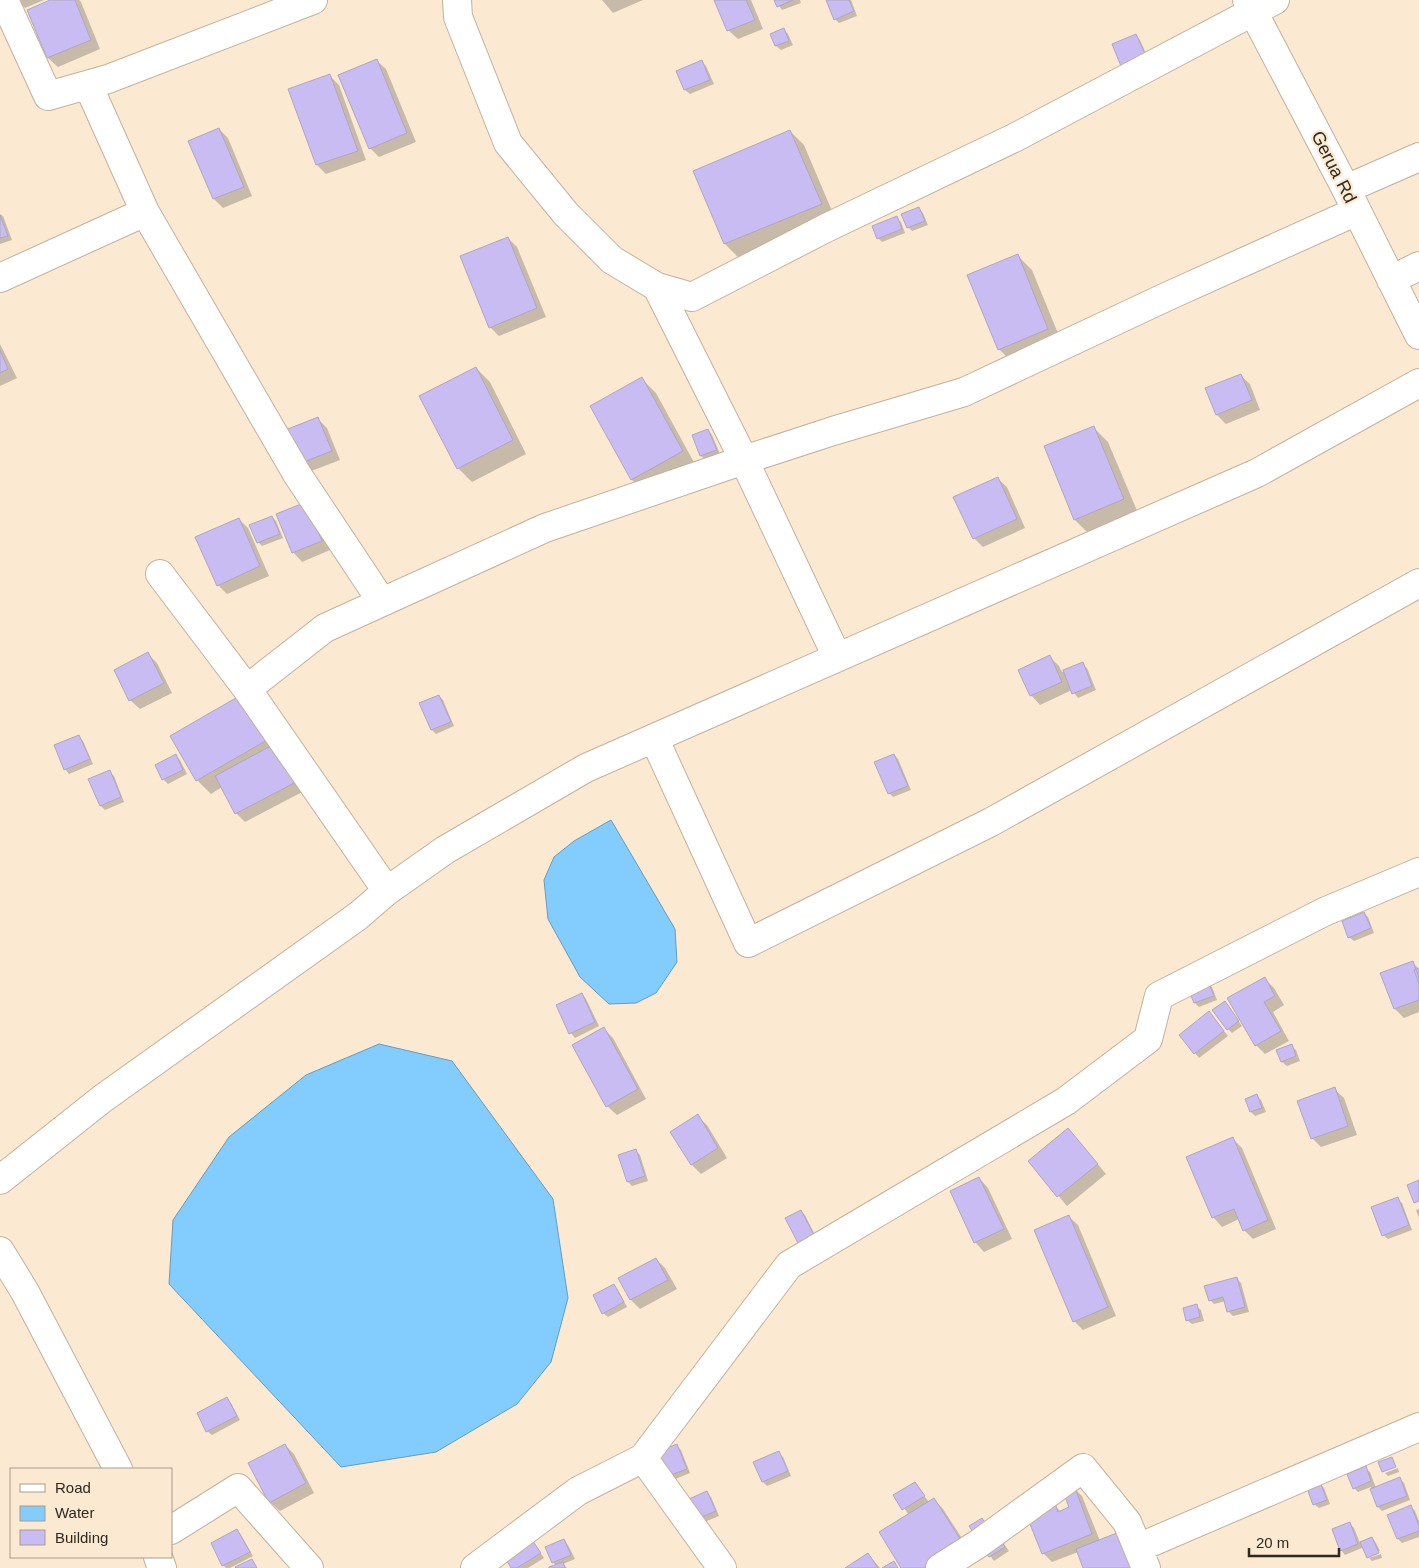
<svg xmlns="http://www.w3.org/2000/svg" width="1419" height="1568" font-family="Arial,sans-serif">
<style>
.water{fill:#82ccfe;stroke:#699bbb}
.shadow{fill:#0003}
.building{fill:#c9bcf3;stroke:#ada7c0}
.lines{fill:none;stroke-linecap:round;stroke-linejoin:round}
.minor-casing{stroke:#c2b29c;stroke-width:30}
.minor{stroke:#fff;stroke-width:28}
.labels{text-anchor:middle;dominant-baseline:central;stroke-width:4.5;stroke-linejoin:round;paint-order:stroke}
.street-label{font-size:18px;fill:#2f2920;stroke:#fbe9d2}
</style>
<rect width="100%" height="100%" fill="#fbe9d2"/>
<!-- water -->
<path class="water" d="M611 820 675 929 677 962 656 993 636 1003 609 1004 580 977 548 919 544 880 554 857 574 841Z
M379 1044 452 1061 553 1199 568 1298 551 1362 517 1404 436 1452 341 1467 169 1284 173 1220 229 1137 306 1075Z"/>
<!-- shadow -->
<path class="shadow" d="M18 0H44L25 8Z
M53 0H79L81 2 100 49 58 67 48 58 29 10Z
M602 0H643L613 13Z
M716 0H751L763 29 738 39 728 30Z
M775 0H800L801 3 782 10Z
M827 0H851L857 16 839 23 835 19Z
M784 30 788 34 793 45 781 50 776 46 772 35Z
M1136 35 1140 40 1149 60 1127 70Z
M376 60 386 69 416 142 379 157 370 148Z
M702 62 706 66 714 84 690 94 685 90 678 72Z
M330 76 339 85 366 160 326 174 317 165Z
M219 129 228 138 252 196 223 208 214 199 190 141Z
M790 131 804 145 835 218 739 258 725 244 695 171Z
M919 209 923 213 928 225 912 231 908 227Z
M0 214 3 216 12 240 0 244Z
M896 218 901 222 905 233 882 242 878 238Z
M508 238 517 247 546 317 499 336 490 327Z
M1018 256 1032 270 1062 343 1013 363 999 349Z
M0 344 17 378 0 386Z
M476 368 490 382 526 454 472 482 458 468Z
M1240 375 1250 384 1260 410 1226 424 1217 415 1206 389Z
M642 379 656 393 696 466 646 494 632 480 591 406Z
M317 418 327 428 340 460 306 473 284 432Z
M1094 428 1108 442 1138 513 1089 534 1075 520 1045 447Z
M708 430 712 435 720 454 706 460 701 456 694 436Z
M997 478 1007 487 1025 528 983 547 974 538Z
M315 512 330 550 302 562 293 552Z
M272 517 276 521 283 538 262 546 258 542Z
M239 519 248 528 269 576 227 594 218 585Z
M148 654 157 663 172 693 140 709 130 700Z
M1050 657 1059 666 1062 672 1082 664 1087 668 1096 690 1078 698 1072 690 1040 705 1031 695Z
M439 696 443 700 454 726 436 734 432 730Z
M241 697 306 790 245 822 236 813 222 787 211 794 197 780Z
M79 737 83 741 93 764 69 774 65 769Z
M894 755 898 759 911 790 893 797 889 793Z
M176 756 180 760 187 774 168 784 163 779Z
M109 772 114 776 124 802 105 810 101 806Z
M363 894 349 918 343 909Z
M1364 913 1368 917 1374 933 1354 941 1349 937Z
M1412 962 1419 969V1012L1404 1018 1395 1009Z
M1265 979 1274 988 1284 1005 1273 1012 1289 1041 1265 1054 1256 1045Z
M1208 983 1212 987 1217 1000 1199 1007 1195 1003Z
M582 994 586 999 599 1026 575 1038 571 1033 558 1005Z
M1229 1007 1242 1026 1232 1033 1228 1029Z
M1213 1017 1228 1036 1199 1058 1181 1035Z
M604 1029 613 1038 646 1099 617 1115 607 1106Z
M1291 1046 1296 1050 1300 1061 1287 1066 1282 1062 1278 1051Z
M1334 1089 1344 1098 1357 1135 1321 1147 1312 1138Z
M1257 1096 1261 1100 1266 1112 1255 1116 1251 1112Z
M697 1116 707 1125 727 1158 701 1174 692 1165Z
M1077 1139 1106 1174 1067 1206 1029 1161Z
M1233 1139 1242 1148 1276 1229 1253 1239 1244 1230 1239 1219 1222 1227 1213 1217Z
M636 1151 640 1155 648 1181 632 1186 628 1182Z
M979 1178 988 1188 1012 1239 984 1252 975 1242Z
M1397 1199 1402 1203 1412 1230 1388 1239 1383 1235Z
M1419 1209V1218L1416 1210Z
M801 1211 805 1215 819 1243 806 1250Z
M1068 1216 1078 1225 1116 1316 1083 1330 1074 1321Z
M656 1259 665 1268 677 1289 640 1309 631 1300 620 1279Z
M1236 1278 1241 1283 1249 1312 1233 1316 1229 1312 1226 1301 1214 1304 1210 1300Z
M613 1286 618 1290 627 1307 608 1317 603 1313Z
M1196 1306 1201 1310 1204 1321 1192 1324 1187 1320Z
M227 1399 231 1403 240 1420 212 1435 207 1431Z
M285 1445 294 1454 314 1493 280 1511 270 1502Z
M677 1446 681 1450 690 1473 673 1480 669 1476Z
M779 1453 783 1457 791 1476 767 1486 763 1482Z
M1365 1468 1370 1472 1376 1488 1400 1479 1404 1483 1410 1500 1382 1511 1378 1507 1371 1487 1358 1492 1354 1488Z
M1398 1468 1399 1472 1388 1476 1385 1473Z
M915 1484 929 1502 934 1499 943 1509 974 1557 902 1568 909 1515 895 1496Z
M1320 1484 1324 1488 1330 1504 1319 1508 1314 1504Z
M1073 1487 1082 1496 1100 1541 1085 1568 1078 1552 1052 1562 1043 1553 1054 1505 1061 1512 1071 1508Z
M707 1492 711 1497 719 1516 702 1523 690 1499Z
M1411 1507 1415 1511 1419 1521V1537L1402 1543 1398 1539Z
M1350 1524 1354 1528 1360 1543 1372 1538 1376 1543 1380 1551 1368 1556V1558L1364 1547 1345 1555 1341 1550Z
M237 1531 241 1535 253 1556 230 1568H226L223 1565Z
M530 1538 544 1558 528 1568H513Z
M564 1540 568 1545 575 1559 563 1564 567 1568H551L556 1566 553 1562Z
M1001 1540 1009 1551 994 1561 982 1545Z
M868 1554 880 1568H847Z
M1381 1554 1382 1558 1372 1561 1369 1558Z"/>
<!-- building -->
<path class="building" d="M50 0H75L91 40 47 58 27 10Z
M714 0H746L755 20 727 31Z
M774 0H793L777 7Z
M826 0H849L854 11 834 20Z
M784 28 789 41 775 46 770 34Z
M1136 34 1146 56 1121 66 1112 44Z
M377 59 407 133 369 149 338 75Z
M702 60 710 80 684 90 676 71Z
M330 74 358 151 316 165 288 89Z
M219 128 244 187 213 199 188 141Z
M790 130 822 204 724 244 693 171Z
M919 207 925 221 907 228 901 214Z
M0 215 8 236 0 238Z
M897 216 902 229 877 239 872 226Z
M508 237 537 308 489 328 460 256Z
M1018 254 1048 329 998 350 967 275Z
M0 350 8 369 0 373Z
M476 367 513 440 457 469 419 396Z
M1241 374 1252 400 1216 415 1205 388Z
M642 377 683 451 631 480 590 406Z
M318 417 332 451 296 465 283 431Z
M1094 426 1124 499 1074 520 1044 446Z
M708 429 717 450 700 456 692 435Z
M998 477 1017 519 973 539 953 497Z
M306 502 322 541 292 553 276 514Z
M272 516 280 534 257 543 249 525Z
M239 518 260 566 217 586 195 537Z
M148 652 164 683 129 701 114 670Z
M1050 655 1062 682 1030 696 1018 670Z
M1083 662 1092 686 1072 694 1063 670Z
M241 695 267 740 196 781 170 736Z
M439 695 451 722 431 730 419 703Z
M79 735 90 759 64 770 54 745Z
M278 742 298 781 235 814 215 776Z
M176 754 183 770 162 780 155 765Z
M894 754 908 786 888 794 874 762Z
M110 770 121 797 100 806 88 779Z
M1364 912 1371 928 1348 938 1342 921Z
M1413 961 1419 978V1000L1394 1009 1380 973Z
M1419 968V984L1414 970Z
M1265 977 1275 996 1264 1002 1281 1031 1255 1046 1227 998Z
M1208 981 1214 996 1194 1003 1188 989Z
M582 993 595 1022 569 1034 556 1005Z
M1225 1001 1239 1021 1227 1030 1212 1010Z
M1209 1011 1224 1031 1194 1054 1179 1035Z
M604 1027 638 1089 606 1107 572 1045Z
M1292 1044 1296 1056 1281 1062 1276 1050Z
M1335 1087 1348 1126 1311 1139 1297 1101Z
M1257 1094 1262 1108 1250 1112 1245 1099Z
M698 1114 718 1148 691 1165 670 1132Z
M1068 1128 1098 1164 1057 1197 1028 1161Z
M1233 1137 1268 1220 1243 1231 1234 1209 1212 1218 1186 1157Z
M636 1149 645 1176 627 1182 618 1155Z
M979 1177 1004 1229 974 1243 950 1191Z
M1419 1180V1201L1414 1203 1407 1185Z
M1398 1197 1409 1225 1382 1236 1371 1207Z
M801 1210 816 1239 800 1247 785 1218Z
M1069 1215 1108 1307 1073 1322 1034 1230Z
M656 1258 668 1280 630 1300 618 1278Z
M1237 1277 1245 1307 1227 1312 1223 1297 1209 1301 1204 1286Z
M614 1284 624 1302 602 1314 593 1295Z
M1197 1304 1200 1317 1186 1321 1183 1308Z
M227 1397 237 1416 206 1432 197 1413Z
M285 1444 306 1483 269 1503 248 1463Z
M677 1444 687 1469 668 1476 658 1452Z
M779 1451 788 1471 762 1482 753 1462Z
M1392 1457 1396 1467 1382 1472 1378 1462Z
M1366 1466 1371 1481 1353 1489 1347 1474Z
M1400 1477 1407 1496 1377 1507 1370 1489Z
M915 1482 925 1496 902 1510 893 1495Z
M1320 1482 1327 1500 1313 1505 1307 1488Z
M1074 1485 1092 1534 1042 1554 1026 1514 1055 1503 1058 1512 1069 1507 1062 1489Z
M707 1491 716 1511 697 1519 689 1499Z
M934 1498 966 1548 933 1568H901L879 1532Z
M1411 1505 1419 1526V1531L1397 1539 1387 1515Z
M982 1518 989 1529 976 1537 969 1526Z
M1350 1522 1358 1544 1340 1551 1332 1529Z
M237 1529 250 1552 222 1566 211 1543Z
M1127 1529 1134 1568H1083L1076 1549Z
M997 1534 1005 1547 989 1557 981 1544Z
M530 1537 541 1553 517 1568H511L503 1554Z
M1372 1537 1379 1553 1367 1558 1360 1542Z
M564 1539 571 1555 552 1563 545 1547Z
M868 1553 878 1568H845Z
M252 1559 257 1568H236L235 1567Z
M894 1561 898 1568H882Z
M563 1562 565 1568H549V1567Z"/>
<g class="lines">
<defs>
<path id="minor" d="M4 0 48 96 108 79 313 0
M457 0 458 17 508 143 566 214 612 260 657 287 692 297 826 228 1014 138 1275 0
M1247 0 1346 189 1419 335
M88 85 145 212 297 474 382 602
M1346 189 1419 157
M0 278 145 212
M1391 280 1419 266
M657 287 744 460 837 657
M160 574 247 689
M654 738 748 943 991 822 1419 583
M387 891 247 689 325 628 545 528 744 460 833 431 964 392 1166 297 1357 211
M0 1180 102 1099 358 916 387 891 445 850 586 768 1257 473 1419 383
M0 1251 25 1292 118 1469
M171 1530 238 1488 309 1568
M1138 1548 1419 1427
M158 1557 162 1568
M475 1568 578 1491 643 1458
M722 1568 643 1458 789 1265 1066 1101 1148 1039 1159 996 1324 912 1419 872
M940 1568 978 1544 1083 1468 1127 1522 1146 1568"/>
</defs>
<!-- minor casing -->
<use href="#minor" class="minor-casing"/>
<!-- minor -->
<use href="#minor" class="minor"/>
</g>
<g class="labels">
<!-- street labels -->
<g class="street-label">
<text transform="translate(1334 167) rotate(63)">Gerua Rd</text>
</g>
</g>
<!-- legend -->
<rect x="10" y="1468" width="162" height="90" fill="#fbe9d2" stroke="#a99c8b"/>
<rect x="20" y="1484" width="25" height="8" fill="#ffffff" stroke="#a99c8b"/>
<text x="55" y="1493" font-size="15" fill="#2f2920">Road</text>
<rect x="20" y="1506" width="25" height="15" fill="#82ccfe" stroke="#a99c8b"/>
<text x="55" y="1518" font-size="15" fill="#2f2920">Water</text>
<rect x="20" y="1530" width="25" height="15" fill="#c9bcf3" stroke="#a99c8b"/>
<text x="55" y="1543" font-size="15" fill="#2f2920">Building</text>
<!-- scale -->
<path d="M1249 1548v8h90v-8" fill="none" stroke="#2f2920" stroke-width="2.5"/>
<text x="1256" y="1548" font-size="15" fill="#2f2920" stroke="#fbe9d2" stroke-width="4" paint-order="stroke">20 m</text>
</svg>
